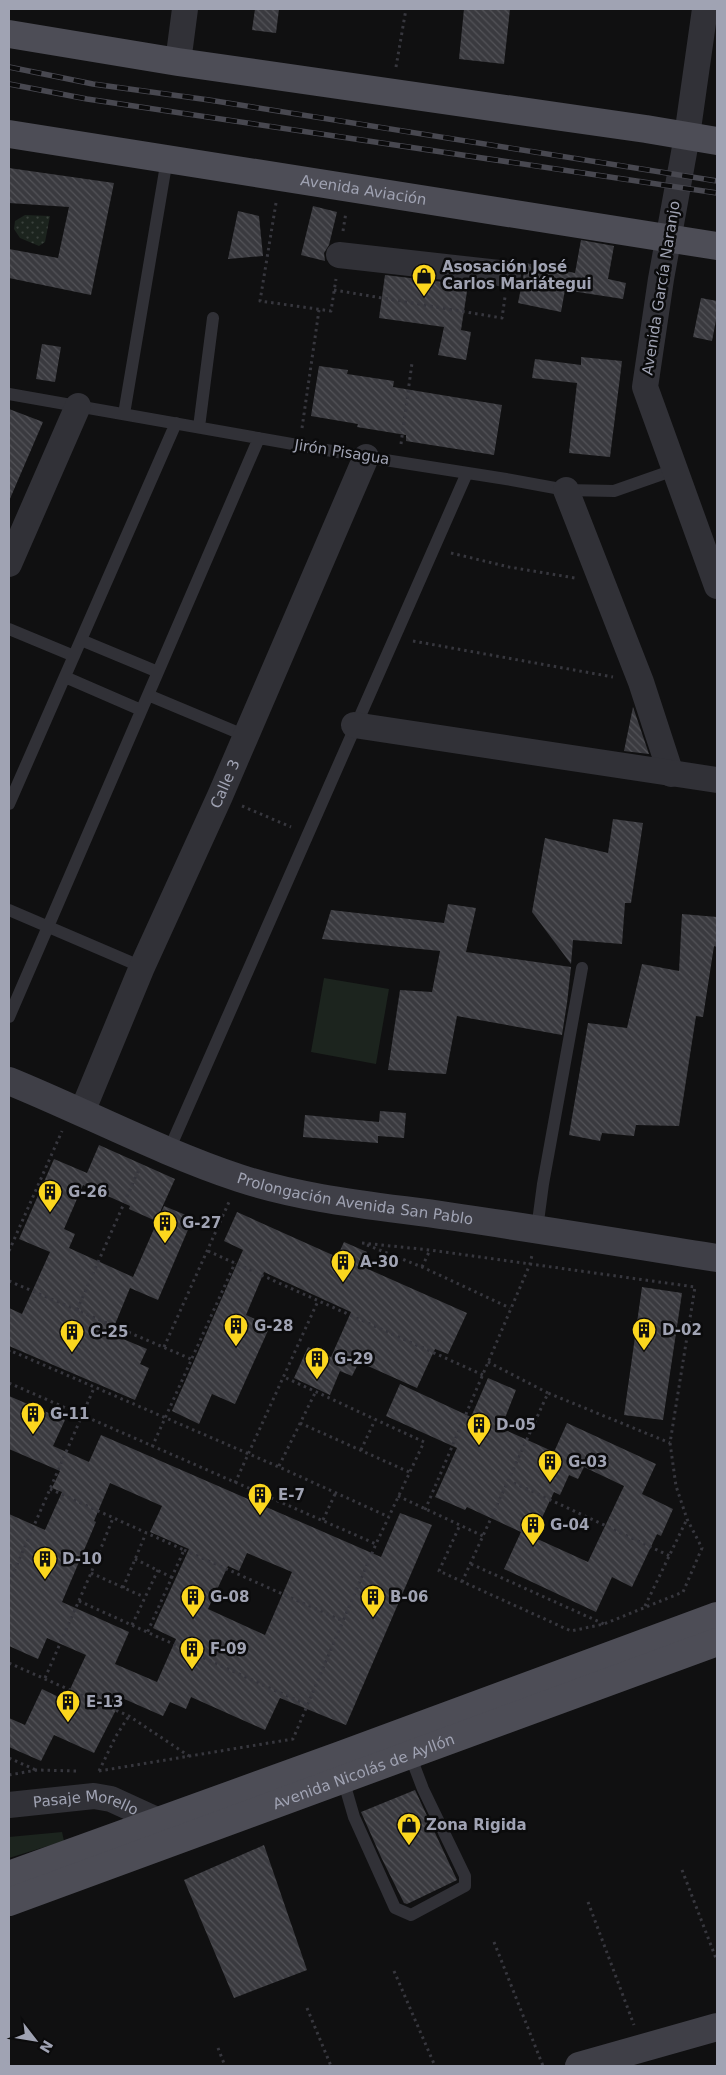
<svg xmlns="http://www.w3.org/2000/svg" width="726" height="2075" font-family="'DejaVu Sans',sans-serif">
<style>
.grass{fill:url(#grass-dots)}
.park{fill:#1c241e}
.building{fill:url(#building-back-hatch);fill-rule:evenodd}
.lines{fill:none;stroke-linecap:round;stroke-linejoin:round}
.path{stroke:#37373e;stroke-width:3;stroke-dasharray:2.5 4;stroke-linecap:butt}
.lane{stroke:#313137;stroke-width:12}
.street{stroke:#313137;stroke-width:26}
.secondary{stroke:#3f3f47;stroke-width:28}
.primary{stroke:#4d4d56;stroke-width:28}
.rail-casing{stroke:#484850;stroke-width:5.5}
.rail{stroke:#0b0b0c;stroke-width:4;stroke-dasharray:11;stroke-linecap:butt}
.labels{text-anchor:middle;dominant-baseline:central;stroke-width:5;stroke-linejoin:round;paint-order:stroke}
.street-label{font-size:15px;fill:#a0a3b3;stroke:#0b0b0c}
.poi-label{font-size:15px;font-weight:bold;fill:#a0a3b3;stroke:#0b0b0c;text-anchor:start}
</style>
<defs>
<pattern id="grass-dots" width="8" height="8" patternUnits="userSpaceOnUse" patternTransform="scale(1.25)"><rect width="8" height="8" fill="#1c241e"/><path d="M2 2h.1M6 6h.1" fill="none" stroke="#3a413c" stroke-width="1.8" stroke-linecap="round"/></pattern>
<pattern id="building-back-hatch" width="6" height="6" patternUnits="userSpaceOnUse" patternTransform="scale(1.25)"><rect width="6" height="6" fill="#3a3a3f"/><path d="M-1 5l2 2M0 0l6 6M5-1l2 2" fill="none" stroke="#535358"/></pattern>
</defs>
<rect width="100%" height="100%" fill="#101011"/>
<!-- grass -->
<path class="grass" d="M25 215 50 216 45 242 39 246 20 238 14 229 15 221Z"/>
<!-- park -->
<path class="park" d="M324 978 389 989 376 1064 311 1052Z
M62 1832 64 1841 9 1858V1837Z"/>
<!-- building -->
<path class="building" d="M255 9H279L276 33 252 30Z
M464 9H510L504 64 459 59Z
M9 168 114 183 91 295 9 278V249L58 258 69 207 9 203Z
M313 206 337 212 329 245 324 253 325 261 301 255Z
M238 211 259 216 263 256 228 259Z
M581 240 614 246 608 279 626 283 623 299 565 290 561 312 518 303 526 263 575 273Z
M385 275 468 285 461 330 471 332 466 360 438 355 444 327 379 318Z
M701 298 717 301V315L712 341 693 337Z
M42 344 61 347 55 382 36 379Z
M581 357 622 361 610 457 569 453 577 383 532 378 535 359 581 365Z
M319 366 348 370 347 374 394 381 393 387 502 405 494 455 406 441V435L357 427 358 424 311 416Z
M9 409 43 422 9 501Z
M633 707 649 754 624 751Z
M613 819 643 823 631 903H625L622 944 573 940 571 964 532 912 545 838 608 853Z
M448 904 476 908 466 952 571 967 567 1003 562 1035 457 1016 446 1074 388 1070 400 990 432 992 440 951 322 939 331 910 444 923Z
M682 914 717 917V947L714 946 703 1017 696 1016 679 1126 636 1125 634 1136 602 1133 600 1141 569 1135 588 1023 627 1028 642 964 679 971Z
M380 1111 406 1113 404 1138 378 1136V1143L303 1137 305 1115 379 1122Z
M99 1145 175 1179 156 1221 129 1209 130 1206 83 1185 64 1229 75 1234 69 1248 133 1277 164 1206 193 1218 158 1300 130 1288 111 1334 147 1349 140 1364 149 1368 135 1400 9 1346V1308L22 1314 50 1252 19 1239 54 1159 87 1173Z
M237 1212 337 1257 344 1242 367 1252 361 1266 467 1313 448 1354 435 1349 417 1388 359 1362 352 1376 340 1371 330 1395 294 1378 308 1347 331 1357 351 1312 264 1272 246 1315 270 1326 235 1404 212 1394 199 1424 172 1411 243 1250 224 1241Z
M642 1287 682 1293 663 1420 624 1415Z
M488 1378 516 1390 501 1428 554 1452 567 1423 656 1464 642 1494 673 1509 661 1536 657 1534 632 1587 612 1577 596 1612 504 1569 521 1532 467 1507 465 1510 435 1497 457 1448 386 1416 400 1384 471 1417ZM584 1467 624 1486 588 1562 533 1537 554 1492 560 1495 569 1475 578 1479Z
M9 1396 65 1420 53 1446 89 1462 101 1435 381 1557 400 1513 432 1525 346 1725 280 1698 265 1730 191 1697 186 1709 170 1702 163 1716 122 1698 94 1753 54 1735 41 1761 9 1747V1718L25 1725 42 1689 65 1700 86 1655 47 1638 38 1659 9 1646V1514L45 1530 62 1492 52 1488 60 1471 9 1449ZM110 1483 162 1506 150 1532 189 1549 153 1628 176 1639 157 1682 115 1664 129 1632 62 1602 96 1522 94 1521ZM247 1553 292 1572 265 1635 208 1609 228 1566 239 1571Z
M415 1790 457 1880 407 1904 404 1903 381 1857 361 1812Z
M264 1845 307 1970 234 1998 184 1880Z"/>
<g class="lines">
<!-- path -->
<path class="path" d="M396 67 406 9
M276 203 260 301 331 311 336 279
M343 231 346 212
M334 290 502 318 505 297
M302 428 319 310
M401 444 412 363
M451 553 509 567 575 578
M413 641 613 677
M242 806 291 827
M362 1243 430 1250 695 1287 670 1443 676 1486 687 1519 702 1548 683 1592 604 1624 571 1631 439 1571 460 1525
M367 1245 422 1267 510 1308
M9 1251 62 1131
M208 1251 483 1375
M422 1267 430 1250
M9 1281 191 1359
M77 1310 140 1167
M164 1347 229 1202
M9 1352V1350L279 1467 389 1517
M488 1362 548 1393
M9 1383 376 1544 424 1442 284 1377
M300 1423 409 1472
M152 1447 235 1263
M361 1450 375 1420
M279 1466 315 1393
M508 1480 670 1556
M235 1483 318 1301
M50 1489 184 1550 147 1633
M398 1496 483 1536
M425 1510 530 1264 532 1255
M323 1520 336 1492
M184 1550 343 1621 376 1544
M135 1559 173 1578
M471 1564 604 1624
M9 1565 15 1568
M91 1573 144 1597
M462 1582 548 1393 670 1443
M9 1583 94 1388
M123 1588 146 1533
M79 1601 307 1705
M645 1606 687 1519
M132 1625 158 1570
M9 1663 129 1716 189 1756
M45 1678 91 1573 113 1518
M9 1758 36 1770
M99 1771 293 1739 343 1621
M99 1771 116 1736 129 1716
M9 1775 37 1770 78 1771
M682 1870 717 1961
M588 1902 634 2025
M494 1942 543 2066
M394 1971 435 2066
M307 2008 331 2066
M218 2048 225 2066"/>
<!-- lane -->
<path class="lane" d="M9 394 366 457 506 479 566 490 614 491 674 470
M124 414 167 159
M199 427 213 318
M9 629 74 656
M81 640 158 672
M65 677 141 710
M148 695 246 736
M9 804 176 423
M9 910 142 967
M9 1017 259 438
M169 1150 467 473
M537 1229 543 1184 582 968
M343 1779 354 1817 395 1908 411 1915 465 1886V1876L423 1789 410 1755"/>
<!-- street -->
<g class="street">
<path d="M705 9 687 136 661 279 645 387 717 586"/>
<path d="M178 62 185 9"/>
<path d="M339 255 508 274"/>
<path d="M566 490 641 682 671 774"/>
<path d="M9 564 78 406"/>
<path d="M354 725 717 780"/>
<path id="s1" d="M82 1112 142 967 220 796 366 457"/>
<path id="s2" d="M9 1805 94 1796 111 1799 159 1821"/>
</g>
<!-- secondary -->
<g class="secondary">
<path id="s3" d="M9 1081C85 1112 161 1152 239 1178 306 1200 378 1206 448 1216 538 1229 628 1244 717 1258"/>
<path d="M579 2066 717 2027"/>
</g>
<!-- primary -->
<g class="primary">
<path d="M9 34 178 62 646 129 717 141"/>
<path id="s4" d="M9 134 717 246"/>
<path d="M9 1875 341 1755 717 1616"/>
<path id="s5" d="M9 1902 717 1642"/>
</g>
<defs>
<path id="rail" d="M9 67 93 84 209 100 717 181
M9 84 87 99 717 193"/>
</defs>
<!-- rail casing -->
<use href="#rail" class="rail-casing"/>
<!-- rail -->
<use href="#rail" class="rail"/>
</g>
<!-- icons -->
<defs>
<symbol id="shop-pin" viewBox="-11 -11 22 30"><path d="M0 17L-7.5 6A9.5 9.5 0 1 1 7.5 6Z" fill="#fbd61e" stroke="#0b0b0c"/><path d="M-5-2.5h2.3a2.7 3.5 0 0 1 5.4 0H5L5.5 6h-11ZM-1.5-2.5h3a1.5 2.3 0 0 0-3 0Z" fill="#111"/></symbol>
<symbol id="building-pin" viewBox="-11 -11 22 30"><path d="M0 17L-7.5 6A9.5 9.5 0 1 1 7.5 6Z" fill="#fbd61e" stroke="#0b0b0c"/><path d="M-4-6H4V6H1V3H-1V6H-4ZM-2.5-4.3h1.7v1.8h-1.7ZM.8-4.3h1.7v1.8H.8ZM-2.5-1h1.7V.8h-1.7ZM.8-1h1.7V.8H.8Z" fill="#111"/></symbol>
</defs>
<g fill-rule="evenodd">
<use href="#shop-pin" x="410" y="262" width="28" height="38"/>
<use href="#building-pin" x="36" y="1178" width="28" height="38"/>
<use href="#building-pin" x="151" y="1209" width="28" height="38"/>
<use href="#building-pin" x="329" y="1248" width="28" height="38"/>
<use href="#building-pin" x="222" y="1312" width="28" height="38"/>
<use href="#building-pin" x="630" y="1316" width="28" height="38"/>
<use href="#building-pin" x="58" y="1318" width="28" height="38"/>
<use href="#building-pin" x="303" y="1345" width="28" height="38"/>
<use href="#building-pin" x="19" y="1400" width="28" height="38"/>
<use href="#building-pin" x="465" y="1411" width="28" height="38"/>
<use href="#building-pin" x="536" y="1448" width="28" height="38"/>
<use href="#building-pin" x="246" y="1481" width="28" height="38"/>
<use href="#building-pin" x="519" y="1511" width="28" height="38"/>
<use href="#building-pin" x="31" y="1545" width="28" height="38"/>
<use href="#building-pin" x="179" y="1583" width="28" height="38"/>
<use href="#building-pin" x="359" y="1583" width="28" height="38"/>
<use href="#building-pin" x="178" y="1635" width="28" height="38"/>
<use href="#building-pin" x="54" y="1688" width="28" height="38"/>
<use href="#shop-pin" x="395" y="1811" width="28" height="38"/>
</g>
<g class="labels">
<!-- street labels -->
<g class="street-label">
<text stroke="none"><textPath href="#s4" startOffset="359">Avenida Aviación</textPath></text>
<text transform="translate(661 288) rotate(-81)">Avenida García Naranjo</text>
<text transform="translate(342 452) rotate(9)">Jirón Pisagua</text>
<text stroke="none"><textPath href="#s1" startOffset="358">Calle 3</textPath></text>
<text stroke="none"><textPath href="#s3" startOffset="368">Prolongación Avenida San Pablo</textPath></text>
<text stroke="none"><textPath href="#s5" startOffset="378">Avenida Nicolás de Ayllón</textPath></text>
<text stroke="none"><textPath href="#s2" startOffset="78">Pasaje Morello</textPath></text>
</g>
<!-- poi labels -->
<g class="poi-label">
<text x="442" y="267">Asosación José<tspan x="442" dy="17">Carlos Mariátegui</tspan></text>
<text x="68" y="1192">G-26</text>
<text x="182" y="1223">G-27</text>
<text x="360" y="1262">A-30</text>
<text x="254" y="1326">G-28</text>
<text x="662" y="1330">D-02</text>
<text x="90" y="1332">C-25</text>
<text x="334" y="1359">G-29</text>
<text x="50" y="1414">G-11</text>
<text x="496" y="1425">D-05</text>
<text x="568" y="1462">G-03</text>
<text x="278" y="1495">E-7</text>
<text x="550" y="1525">G-04</text>
<text x="62" y="1559">D-10</text>
<text x="210" y="1597">G-08</text>
<text x="390" y="1597">B-06</text>
<text x="210" y="1649">F-09</text>
<text x="86" y="1702">E-13</text>
<text x="426" y="1825">Zona Rigida</text>
</g>
</g>
<!-- border -->
<rect width="726" height="2075" fill="none" stroke="#a0a3b3" stroke-width="20"/>
<!-- north arrow -->
<g transform="translate(35 2040) rotate(121)" stroke="#0b0b0c" stroke-width="4" paint-order="stroke">
<path d="M0-4L9 19L0 12L-9 19Z" fill="#a0a3b3"/>
<text y="-8" font-size="14" font-weight="bold" text-anchor="middle" fill="#a0a3b3">N</text>
</g>
</svg>
